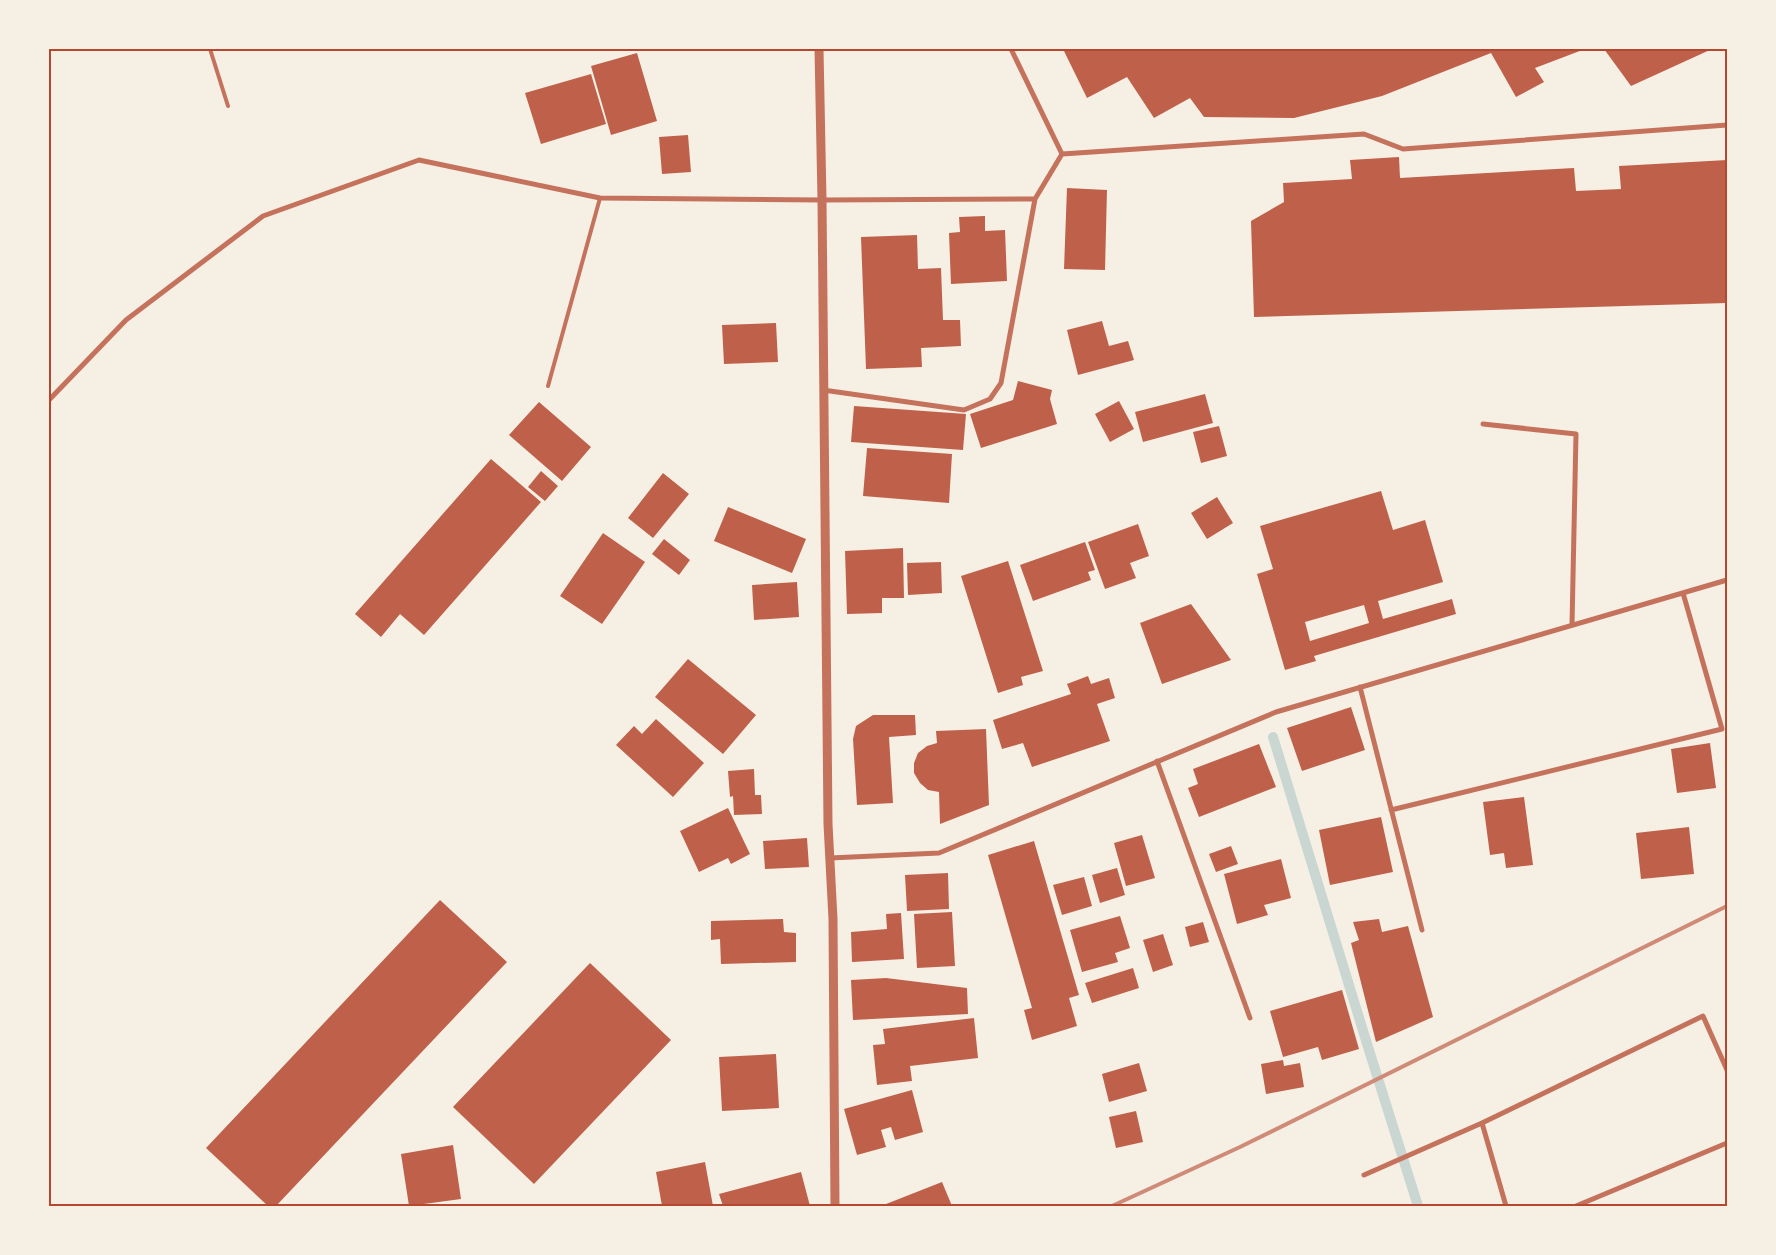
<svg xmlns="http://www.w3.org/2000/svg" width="1776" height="1255" font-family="'PT Serif',serif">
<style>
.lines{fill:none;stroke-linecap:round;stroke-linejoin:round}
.stream{stroke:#c9d6d2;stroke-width:10}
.building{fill:#bf614a;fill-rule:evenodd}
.service{stroke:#c5725c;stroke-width:4}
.minor{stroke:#c5725c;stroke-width:5}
.tertiary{stroke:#c5725c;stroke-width:9}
.rail{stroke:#cf8b77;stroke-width:4}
.neatline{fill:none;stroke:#b5482f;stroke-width:2}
</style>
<rect width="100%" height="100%" fill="#f6efe4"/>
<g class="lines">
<!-- stream -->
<path class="stream" d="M1273 737 1368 1047 1418 1206"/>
</g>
<!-- building -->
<path class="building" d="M1063 49H1585L1535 68 1544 82 1516 97 1491 53 1382 96 1294 118 1204 117 1190 98 1154 118 1127 77 1087 98Z
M1604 49H1712L1631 86Z
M637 53 657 121 611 135 591 66Z
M591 74 606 124 541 144 525 93Z
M688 135 691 172 662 174 659 137Z
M1399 157 1400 178 1574 168 1576 191 1621 189 1619 166 1727 160V303L1254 317 1251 221 1284 202 1283 183 1352 179 1350 160Z
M1067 188 1107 190 1105 270 1064 269Z
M985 216V231L1005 230 1007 281 951 284 949 233 960 232 959 217Z
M917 235 918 269 941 268 943 320H960L961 346 921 348 922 367 866 369 861 237Z
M1102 321 1109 346 1128 341 1134 360 1078 375 1067 330Z
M776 323 778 362 724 364 722 325Z
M1018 381 1052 390 1050 399 1057 424 981 448 970 414 1013 400Z
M1205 394 1213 423 1143 442 1135 412Z
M1119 401 1134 429 1110 442 1095 414Z
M539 402 591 447 562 481 509 435Z
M854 406 966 414 963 450 851 442Z
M1219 426 1227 456 1201 463 1193 432Z
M867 448 952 454 949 503 863 496Z
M491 459 541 502 424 635 400 614 381 637 355 614Z
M541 471 558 486 545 501 528 487Z
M663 473 689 494 653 538 628 518Z
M1381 491 1393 530 1425 520 1443 582 1378 601 1383 619 1452 599 1456 614 1314 656 1316 661 1285 670 1257 574 1273 569 1260 526ZM1364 605 1369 623 1310 641 1305 622Z
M1217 497 1233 523 1207 539 1191 513Z
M728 507 806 539 792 573 714 541Z
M1138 524 1149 556 1130 563 1136 578 1105 589 1088 542Z
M603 533 645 562 602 624 560 596Z
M664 539 690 560 679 575 652 554Z
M1085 542 1095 570 1088 572 1091 580 1033 601 1020 565Z
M903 548 904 598H882V613L847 614 845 551Z
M1008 561 1043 671 1021 677 1023 685 998 693 961 576Z
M941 562 942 593 908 595 907 563Z
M797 582 799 617 754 620 752 585Z
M1191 604 1231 660 1162 684 1140 623Z
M688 659 756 715 723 754 655 697Z
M1088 676 1091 684 1109 678 1115 698 1097 704 1110 741 1032 767 1023 743 1002 749 993 720 1071 694 1067 684Z
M1351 707 1365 750 1302 771 1287 728Z
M873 715H915L916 735 889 737 893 803 857 805 853 739 856 726Z
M656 719 704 763 673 797 616 745 634 726 642 734Z
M986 729 989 805 940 824 939 792 928 790 920 783 914 773V763L918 753 927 746 937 743 936 731Z
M1710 743 1716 788 1677 793 1671 749Z
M1259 744 1276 787 1199 817 1188 788 1198 784 1193 769Z
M754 769 755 795H761L762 814 734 815 733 796 730 797 728 771Z
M1524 797 1533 865 1506 868 1504 853 1490 855 1483 802Z
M728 808 750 854 731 864 728 858 699 872 680 831Z
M1381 817 1393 872 1330 885 1319 830Z
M1689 827 1694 874 1641 879 1636 833Z
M1142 835 1155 878 1126 886 1114 843Z
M807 838 809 867 765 869 763 841Z
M1034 841 1079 995 1069 998 1077 1026 1032 1040 1024 1010 1032 1008 988 855Z
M1231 846 1238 864 1216 872 1209 854Z
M1281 859 1291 898 1264 905 1268 915 1237 924 1224 874Z
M1117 868 1125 895 1100 903 1092 875Z
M948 873 949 909 907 911 905 875Z
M1084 877 1092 906 1062 915 1053 885Z
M440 900 507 962 276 1206H268L206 1148Z
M952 912 955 966 917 968 914 914Z
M901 913 904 959 852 962 851 932 887 929 886 914Z
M1120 916 1130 948 1115 953 1118 962 1082 972 1070 930Z
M783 919 784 932 796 933V962L721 964 720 939 711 940V921Z
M1379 919 1382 932 1408 926 1433 1017 1376 1042 1351 943 1359 940 1353 922Z
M1203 922 1209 942 1190 947 1185 927Z
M1163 934 1173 965 1153 972 1143 940Z
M590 963 671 1040 534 1184 453 1107Z
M1133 968 1139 988 1092 1003 1085 983Z
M886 978 967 988 968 1014 853 1020 851 980Z
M1342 990 1359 1049 1322 1060 1318 1047 1283 1057 1270 1011Z
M974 1018 978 1058 910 1066 912 1081 877 1085 873 1045 885 1044 883 1029Z
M776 1054 779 1108 722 1111 719 1057Z
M1283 1060 1284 1066 1300 1063 1304 1087 1266 1094 1261 1064Z
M1139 1063 1147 1091 1109 1102 1102 1074Z
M912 1090 923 1132 895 1140 891 1127 881 1130 886 1147 857 1155 844 1109Z
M1136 1111 1143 1142 1116 1148 1109 1117Z
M453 1145 461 1199 409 1206 401 1154Z
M705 1162 713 1206H662L656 1172Z
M801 1172 810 1206H723L719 1194Z
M942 1182 952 1206H881Z"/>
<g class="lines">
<!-- service -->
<path class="service" d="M210 49 228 106
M548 386 600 198"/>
<!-- minor -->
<path class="minor" d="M1062 154 1364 134 1403 149 1727 125
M823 390 964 410 990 399 1001 383 1035 199 1062 154 1011 49
M49 400 126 320 263 216 419 160 600 198 822 200 1035 199
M1483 424 1576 434 1572 625
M1360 687 1422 930
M1157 761 1250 1018
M1391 810 1722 729 1683 593
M830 858 939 853 1276 712 1727 580
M1482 1123 1506 1206
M1364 1175 1482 1123 1703 1016 1727 1070
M1576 1206 1727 1143"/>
<!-- tertiary -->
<path class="tertiary" d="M819 49 822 200 828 824 833 919 835 1206"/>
<!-- rail -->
<path class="rail" d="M1112 1206 1240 1147 1727 906"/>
</g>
<!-- border -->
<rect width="1776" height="1255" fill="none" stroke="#f6efe4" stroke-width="100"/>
<rect x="50" y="50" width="1676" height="1155" class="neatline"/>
</svg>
